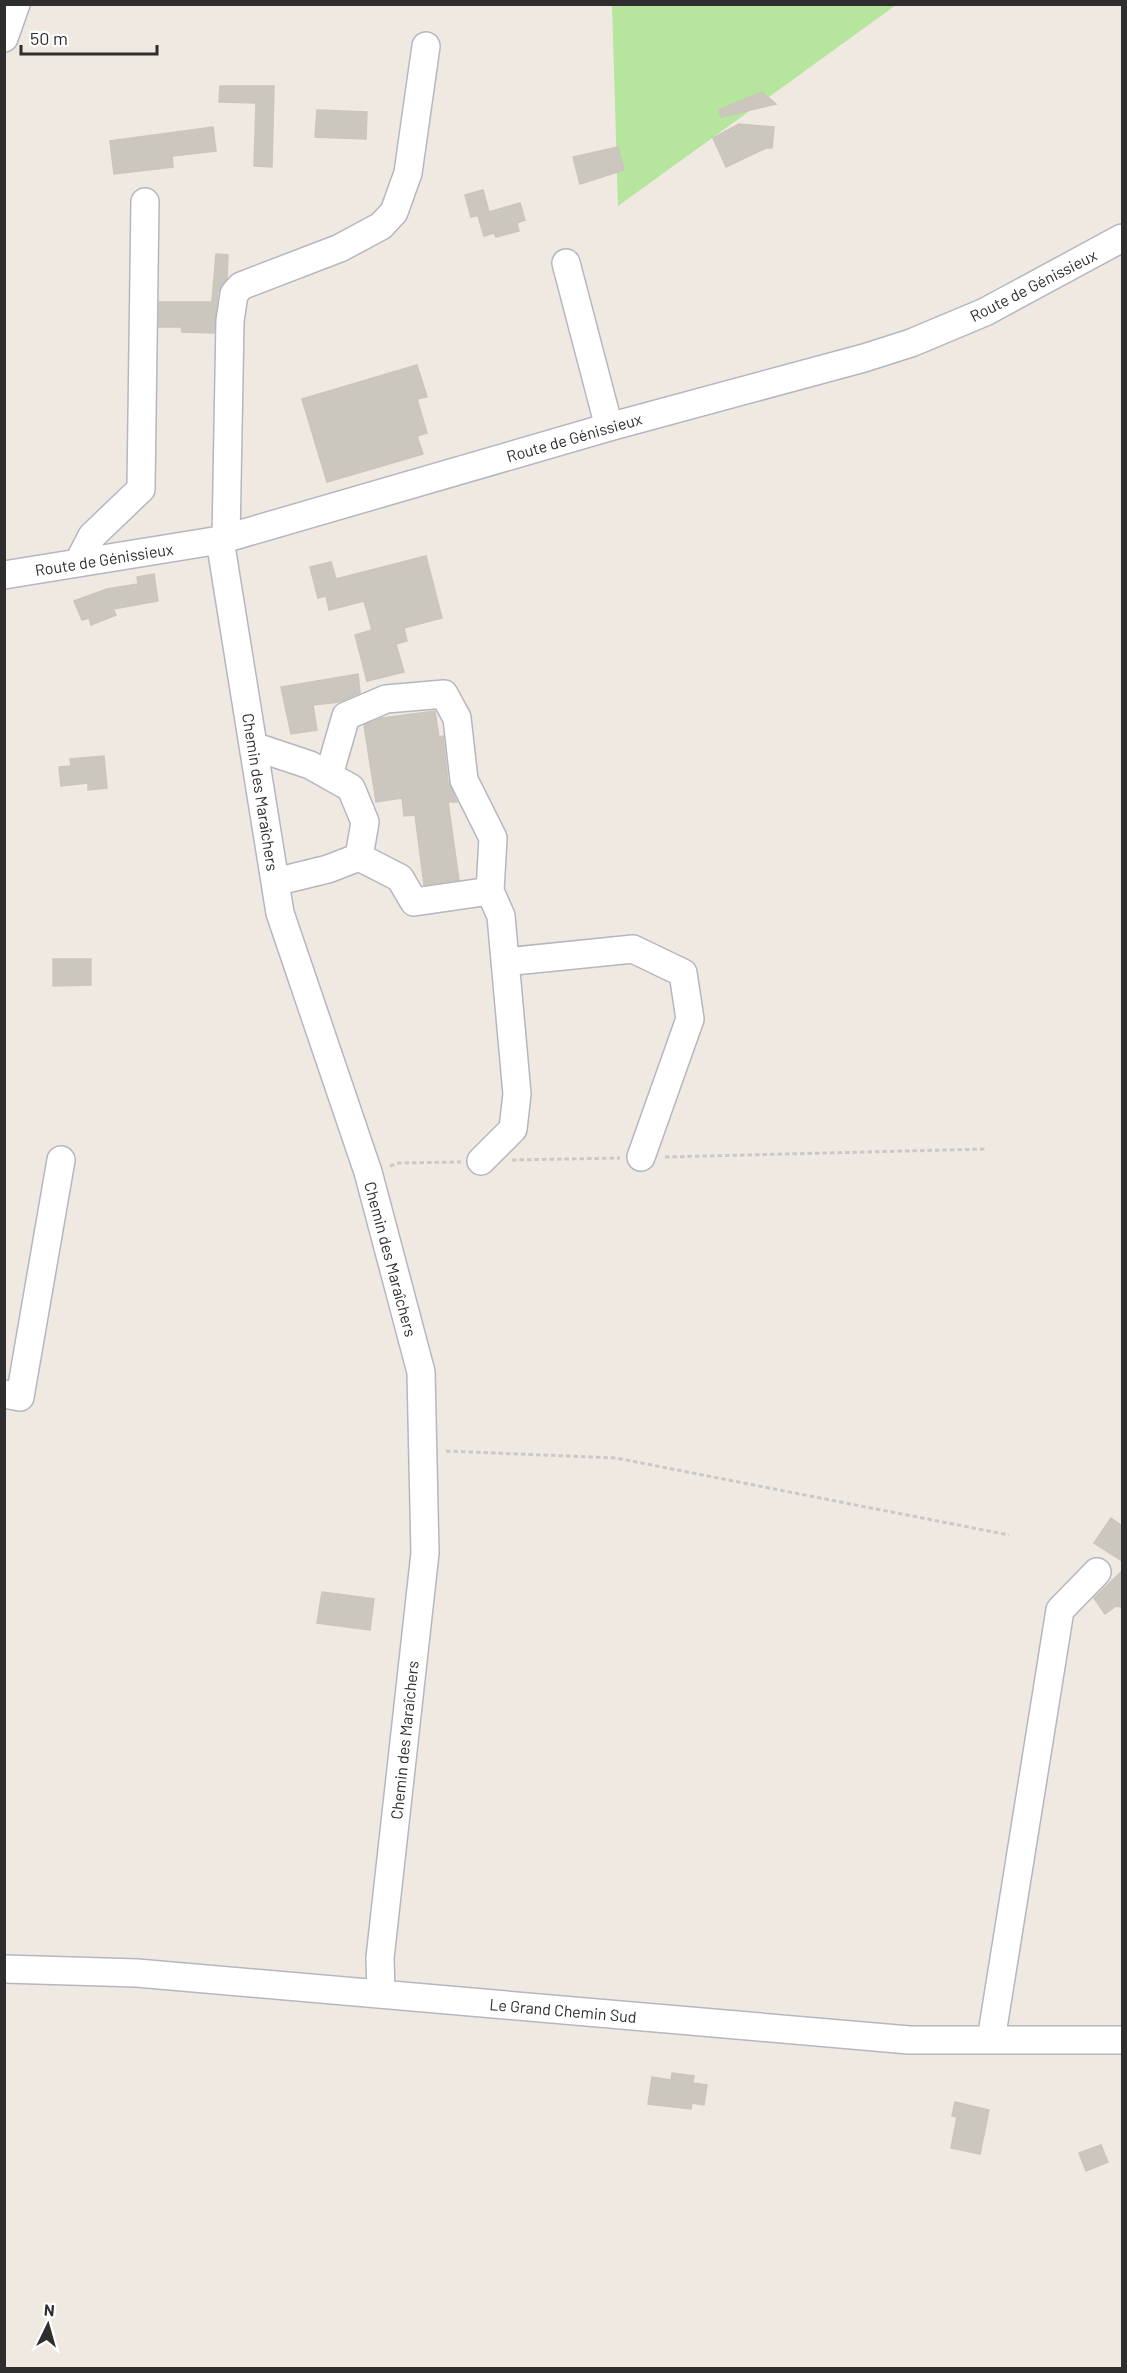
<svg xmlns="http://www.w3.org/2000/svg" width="1127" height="2373" font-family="Barlow,sans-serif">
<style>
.green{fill:#b6e59e}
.building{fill:#cbc7bf;stroke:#cbc5ba;stroke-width:1.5}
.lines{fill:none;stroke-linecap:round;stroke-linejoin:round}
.minor-casing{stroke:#b4b7c1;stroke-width:30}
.path{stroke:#c9c9c9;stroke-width:3;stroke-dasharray:4.5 3;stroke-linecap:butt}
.minor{stroke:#fff;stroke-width:27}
.labels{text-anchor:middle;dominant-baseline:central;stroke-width:4.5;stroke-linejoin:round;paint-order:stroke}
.street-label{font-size:16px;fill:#2e2e2e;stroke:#fff}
</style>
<rect width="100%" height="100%" fill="#efe9e1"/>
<!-- green -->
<path class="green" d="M612 4 896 5 618 206Z"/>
<!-- building -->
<path class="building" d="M220 86H274L272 167 254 166 256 103 219 102Z
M762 92 776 104 721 117 719 110Z
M317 110 367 112 366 139 315 137Z
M739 124 774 127 772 148H766L726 167 713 138Z
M213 127 216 151 172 156 173 167 114 174 110 141Z
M618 147 624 170 580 184 573 157Z
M483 190 489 212 520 203 525 220 517 223 519 231 496 237 494 233 484 236 478 216 483 214 471 217 465 195Z
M216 254 228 255 227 278 218 292 214 333 182 332 181 327H159V302H212Z
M417 365 427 397 417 399 427 433 417 436 423 454 327 482 302 399Z
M426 556 442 618 404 628 407 641 396 644 404 672 367 681 355 635 372 630 364 601 329 610 326 596 318 598 310 567 331 562 336 579Z
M154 574 158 601 113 609 116 615 91 625 89 618 82 620 74 601 107 589 138 584 137 577Z
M358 674 360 693 339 702 313 705 317 730 291 734 281 687Z
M435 711 439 737 443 736 448 782 457 802H448L459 880 424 885 415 815 404 816 402 798 376 802 364 725 382 718Z
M104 756 107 788 88 790V783L61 786 59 767 71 766 70 759Z
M53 959H91V985L53 986Z
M1111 1518 1122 1526V1561L1094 1543Z
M1122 1571V1607L1116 1606 1105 1614 1094 1598Z
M322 1592 374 1599 370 1630 317 1623Z
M672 2073 694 2076 693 2083 707 2085 704 2105 692 2103 691 2109 648 2104 652 2077 671 2080Z
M955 2102 989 2110 980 2154 951 2148 957 2117 952 2116Z
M1101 2145 1108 2162 1086 2171 1079 2153Z"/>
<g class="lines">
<defs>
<path id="minor" d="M4 38 16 4
M566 263 609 427
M226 538 230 321 234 294 241 286 340 248 381 226 394 212 408 173 426 46
M220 540 280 913 368 1172 421 1372 425 1553 380 1958 381 1994
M79 561 92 536 141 489 145 202
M4 575 220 540 609 427 864 358 911 343 985 312 1122 238
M253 746 310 765 351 788 365 822 359 857 328 869 275 882
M329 775 346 716 386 699 444 694 457 718 464 780 493 838 490 891 414 902 400 878 359 857
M505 962 633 949 683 973 690 1019 641 1157
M481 1161 513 1129 517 1094 501 916 490 891
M4 1394 20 1397 61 1160
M4 1969 137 1973 909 2040H1122
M991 2040 1060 1610 1097 1572"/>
</defs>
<!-- minor casing -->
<use href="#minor" class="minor-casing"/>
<!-- path -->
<path class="path" d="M4 1103H6
M665 1157 986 1149
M512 1160 620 1158
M390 1166 399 1163 461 1162
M446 1451 616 1458 1009 1535"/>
<!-- minor -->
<use href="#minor" class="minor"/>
</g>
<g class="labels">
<!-- street labels -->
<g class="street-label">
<text transform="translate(1033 285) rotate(-27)">Route de Génissieux</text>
<text transform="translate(574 437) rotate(-16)">Route de Génissieux</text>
<text transform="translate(104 559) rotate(-9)">Route de Génissieux</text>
<text transform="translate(261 792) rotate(81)">Chemin des Maraîchers</text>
<text transform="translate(391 1259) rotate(75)">Chemin des Maraîchers</text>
<text transform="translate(404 1740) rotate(-84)">Chemin des Maraîchers</text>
<text transform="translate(563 2010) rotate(5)">Le Grand Chemin Sud</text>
</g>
</g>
<!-- border -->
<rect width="1127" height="2373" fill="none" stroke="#2e2e2e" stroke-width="12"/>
<!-- north arrow -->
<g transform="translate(48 2325) rotate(5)" stroke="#ffffff" stroke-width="4.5" paint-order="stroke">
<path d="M0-4.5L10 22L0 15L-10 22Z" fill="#2e2e2e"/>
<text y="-9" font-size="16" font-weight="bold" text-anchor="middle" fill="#2e2e2e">N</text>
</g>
<!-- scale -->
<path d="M21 45v9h136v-9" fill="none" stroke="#2e2e2e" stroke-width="3"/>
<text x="30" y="45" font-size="18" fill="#2e2e2e" stroke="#ffffff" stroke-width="4.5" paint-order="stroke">50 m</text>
</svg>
